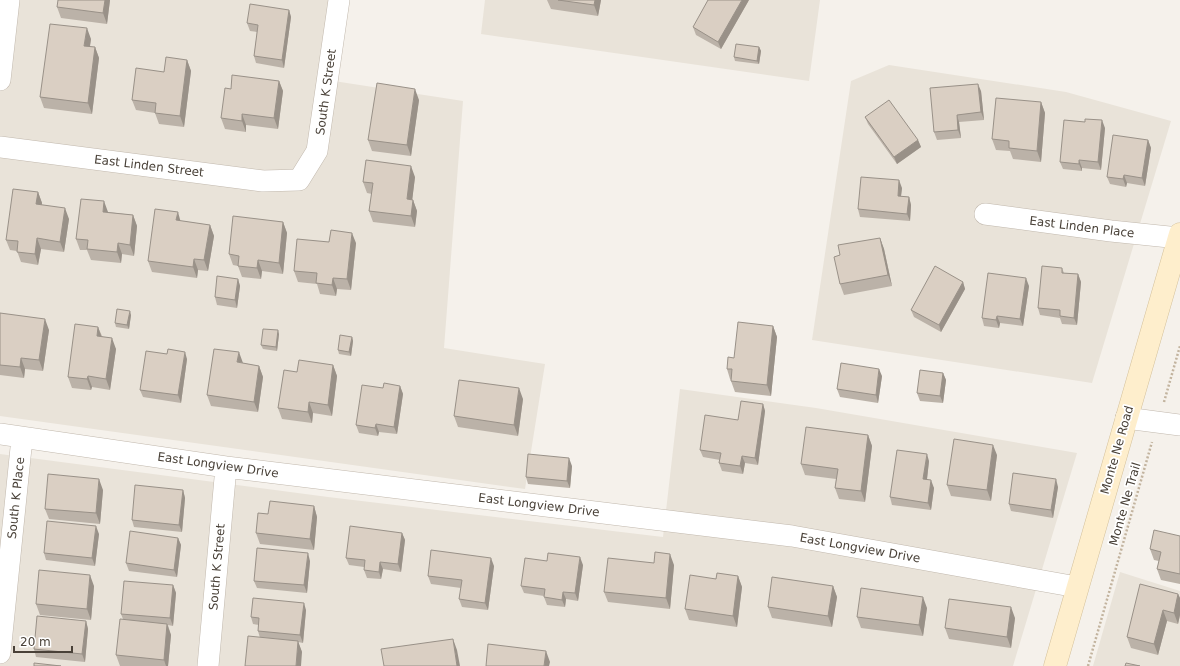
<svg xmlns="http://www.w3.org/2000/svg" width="1180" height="666" font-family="'DejaVu Sans',sans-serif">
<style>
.residential{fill:#e9e3d9}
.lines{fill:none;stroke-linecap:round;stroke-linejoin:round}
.street-casing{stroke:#c1b8ad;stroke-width:22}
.secondary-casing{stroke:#d4c19b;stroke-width:23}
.path{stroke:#c2b39e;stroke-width:2.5;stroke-dasharray:2 2;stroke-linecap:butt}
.street{stroke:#fff;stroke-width:21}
.secondary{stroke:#feeecc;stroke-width:22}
.wall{fill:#bbb2a8}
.shaded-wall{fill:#999188}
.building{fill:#dacfc3;stroke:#999188}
.labels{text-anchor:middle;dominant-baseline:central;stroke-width:3.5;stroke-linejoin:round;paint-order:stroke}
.street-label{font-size:12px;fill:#494138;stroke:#fff}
</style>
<rect width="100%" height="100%" fill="#f5f1eb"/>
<!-- residential -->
<path class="residential" d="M0 0H330L321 79 463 101 444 348 545 364 525 489 0 416Z
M485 0H820L809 81 481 34Z
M889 65 1066 92 1171 121 1092 383 812 340 851 81Z
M680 389 816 408 1077 453 1013 666H0V454L328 497 663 537Z
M1120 572 1180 591V666H1093Z"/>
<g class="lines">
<defs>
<path id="street" d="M0 80 9 0
M0 147 263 181 299 180 317 151 339 0
M985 214 1111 231 1179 238
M1126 418 1180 425
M0 434 226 467 792 536 1077 587
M0 653 22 438
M208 666 226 467"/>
<path id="secondary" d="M1055 666 1180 234"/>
</defs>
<!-- street casing -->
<use href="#street" class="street-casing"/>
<!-- secondary casing -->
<use href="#secondary" class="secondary-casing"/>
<!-- path -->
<path class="path" d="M1164 402 1180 346
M1088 666 1152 442"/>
<!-- street -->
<use href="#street" class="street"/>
<!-- secondary -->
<use href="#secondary" class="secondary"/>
</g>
<!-- wall -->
<path class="wall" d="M110 0 107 24 61 18 57 7Z
M547 0H601L598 16 551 9Z
M749 0 721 49 696 35 693 27Z
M289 10 291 17 284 68 256 63 254 56 257 32 250 31 247 23Z
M91 39 90 47H95L99 58 92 114 44 108 40 97Z
M759 47 761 51 759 64 735 61 734 57Z
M187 60 191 71 184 127 159 124 155 113 136 110 132 100 164 72Z
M279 81 283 91 278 129 246 125V132L225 129 221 118 231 89Z
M981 91 984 120 959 122 961 138 937 140 934 132Z
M419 100 411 156 372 151 368 140Z
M1041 102 1045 113 1041 162 1013 159 1010 151 996 150 992 139Z
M865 117 918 140 921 147 897 164 868 124Z
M1105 128 1101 170 1082 168V171L1063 169 1060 162Z
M1148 140 1151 148 1145 186 1127 183 1126 187 1110 184 1107 177Z
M415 177 412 200H413L417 211 415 227 373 222 369 211 372 194 367 193 363 182Z
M902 188 901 196 909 197 911 205 910 221 860 217 858 209Z
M38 192 42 203V205L69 219 64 252 41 249 38 265 21 262 17 251 10 250 6 240Z
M108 212 133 215 137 226 134 256 122 254 121 263 91 260 87 250H80L76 239Z
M181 221 210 225 214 236 208 271 198 270 197 278 152 272 148 261Z
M283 222 287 233 283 274 262 271 261 279 242 277 238 266 233 265 229 254Z
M880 238 884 249 892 286 844 295 840 284V255Z
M329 242 356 243 351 290 337 289 336 296 320 294 317 284 298 282 294 271Z
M1062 268 1064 273 1078 274 1081 282 1077 325 1062 324 1060 318 1040 315 1038 308Z
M238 279 240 286 237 308 217 305 215 297Z
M963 282 965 289 941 332 914 317 911 310Z
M1029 286 1023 326 1000 323 999 328 984 326 982 318Z
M0 313 49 330 43 371 25 369 24 378 0 375Z
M131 315 129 329 116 327 115 323Z
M773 326 777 337 771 396 735 392 731 381V380L730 379 727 369 734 358Z
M98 327 102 336 116 349 110 390 92 387 91 390 72 388 68 377Z
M279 334 277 351 263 349 261 345Z
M352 337 353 341 351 356 339 354 338 350Z
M187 359 181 403 143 397 140 390Z
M243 363 259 366 263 377 258 412 211 406 207 395Z
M333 365 337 376 332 416 313 413 312 423 282 419 278 408 297 372Z
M943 373 946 380 943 403 920 401 917 393Z
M882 376 878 403 840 397 837 389Z
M400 386 403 394 397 434 379 432 378 436 359 433 356 425 383 388Z
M523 399 518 436 458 427 454 416Z
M763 404 765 411 758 465 745 463 743 474 722 471 719 463 720 460 703 457 700 450 738 420Z
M868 435 872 446 865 502 839 499 835 488 836 479 805 475 801 464Z
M997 455 991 501 951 496 947 485Z
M929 461 927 480 934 488 931 510 892 505 890 497Z
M572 466 570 488 528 484 526 477Z
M1058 487 1053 518 1011 511 1009 504Z
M103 490 100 524 49 519 45 509Z
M183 490 185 498 182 532 134 527 132 520Z
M314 506 317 517 314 550 260 544 256 533 268 514Z
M402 533 405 540 401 572 383 569 381 579 367 578 364 570V567L349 565 346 558Z
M99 534 95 566 46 560 44 553Z
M1180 536V584L1161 580 1157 569 1159 561 1154 560 1150 549Z
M178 538 181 545 177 577 129 571 126 563Z
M310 561 307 593 257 588 254 581Z
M547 561 583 565 578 601 566 599 565 607 547 605 544 597V596L524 593 521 586Z
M674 565 670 609 608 602 604 592Z
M494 566 488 610 462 607 459 599 461 588 431 584 428 576Z
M738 576 742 587 737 627 689 620 685 609Z
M173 585 176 593 173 626 168 625 171 635 168 666H120L116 655 123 619 121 614Z
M94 586 91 620 40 615 36 604Z
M833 586 837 597 832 627 772 618 768 607Z
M1178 594 1180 598V615L1178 624 1167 621 1158 655 1131 648 1127 637Z
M927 608 923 636 861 628 857 617Z
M306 610 303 643 298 642 302 652 260 638 258 631 259 625 253 624 251 617Z
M1015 618 1011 648 949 639 945 628Z
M86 621 88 629 85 662 36 657 34 649Z"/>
<!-- shaded-wall -->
<path class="shaded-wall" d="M105 0H110L107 24 103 13Z
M595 0H601L598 16 594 5Z
M742 0H749L721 49 718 42Z
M289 10 291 17 284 68 282 60Z
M87 28 91 39 88 57 84 46Z
M95 47 99 58 92 114 88 103Z
M759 47 761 51 759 64 757 61Z
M187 60 191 71 184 127 180 116Z
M279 81 283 91 278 129 274 118Z
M978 84 981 91 984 120 981 112Z
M415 89 419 100 411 156 407 145Z
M1041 102 1045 113 1041 162 1037 151Z
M242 114 246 125V132L242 121Z
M957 115 959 122 961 138 958 130Z
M1102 120 1105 128 1101 170 1098 162Z
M918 140 921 147 897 164 894 157Z
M1148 140 1151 148 1145 186 1142 178Z
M1079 160 1082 168V171L1079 164Z
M411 166 415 177 411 210 407 199Z
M1124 175 1127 183 1126 187 1123 179Z
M899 180 902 188 900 204 898 196Z
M38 192 42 203 40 215 36 204Z
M909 197 911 205 910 221 907 214Z
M413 200 417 211 415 227 411 216Z
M104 201 108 212H103Z
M65 208 69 219 64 252 60 242Z
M178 212 181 223 176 220Z
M133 215 137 226 134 256 130 245Z
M283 222 287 233 283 274 279 263Z
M210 225 214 236 208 271 204 260Z
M352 233 356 243 351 290 347 279Z
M37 238 41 249 38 265 35 254Z
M880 238 884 249 892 286 888 275Z
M118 243 122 254 121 263 117 252Z
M194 259 198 270 197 278 193 267Z
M258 260 262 271 261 279 257 268Z
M1078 274 1081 282 1077 325 1074 318Z
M333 278 337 289 336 296 332 285Z
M1026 278 1029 286 1023 326 1020 319Z
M238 279 240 286 237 308 235 300Z
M963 282 965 289 941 332 939 325Z
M130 311 131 315 129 329 127 325Z
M997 316 1000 323 999 328 996 320Z
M45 319 49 330 43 371 39 360Z
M773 326 777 337 771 396 767 385Z
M98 327 102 338 97 336Z
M278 330 279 334 277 351 276 347Z
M352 337 353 341 351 356 349 352Z
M112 338 116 349 110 390 106 379Z
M185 352 187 359 181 403 178 395Z
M239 352 243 363 237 362Z
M21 358 25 369 24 378 20 367Z
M333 365 337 376 332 416 328 405Z
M259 366 263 377 258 412 254 402Z
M879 369 882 376 878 403 876 395Z
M943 373 946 380 943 403 940 396Z
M88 376 92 387 91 390 87 379Z
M400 386 403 394 397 434 394 427Z
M519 388 523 399 518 436 514 425Z
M309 402 313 413 312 423 308 412Z
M763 404 765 411 758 465 755 458Z
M376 424 379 432 378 436 375 428Z
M868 435 872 446 865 502 861 491Z
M993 445 997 455 991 501 987 490Z
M927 454 929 461 926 487 923 479Z
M742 456 745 463 743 474 740 466Z
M569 458 572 466 570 488 567 481Z
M99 479 103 490 100 524 96 513Z
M1056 479 1058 487 1053 518 1051 510Z
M931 480 934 488 931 510 928 503Z
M183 490 185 498 182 532 179 525Z
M314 506 317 517 314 550 310 539Z
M96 526 99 534 95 566 92 558Z
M402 533 405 540 401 572 398 564Z
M178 538 181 545 177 577 174 570Z
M308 553 310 561 307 593 304 585Z
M670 554 674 565 670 609 666 598Z
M580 557 583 565 578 601 575 593Z
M491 558 494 566 488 610 485 603Z
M380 562 383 569 381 579 379 572Z
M90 575 94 586 91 620 87 609Z
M738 576 742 587 737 627 733 616Z
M173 585 176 593 173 626 170 618Z
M833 586 837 597 832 627 828 616Z
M563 592 566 599 565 607 562 600Z
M1178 594 1180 598V615L1178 624 1174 613Z
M923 597 927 608 923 636 919 625Z
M304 603 306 610 303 643 300 635Z
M1011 607 1015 618 1011 648 1007 637Z
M1163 610 1167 621 1158 655 1154 644Z
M86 621 88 629 85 662 82 654Z
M167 624 171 635 168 666H166L164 660Z
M453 639 457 650 460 666H457Z
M298 641 302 652 301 666H296Z
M546 651 550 662 549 666H544Z"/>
<!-- building -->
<path class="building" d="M58 0H105L103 13 57 7Z
M558 0H595L594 5Z
M708 0H742L718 42 693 27Z
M250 4 289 10 282 60 254 56 258 25 247 23Z
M50 24 87 28 84 46 95 47 88 103 40 97Z
M736 44 759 47 757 61 734 57Z
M166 57 187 60 180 116 155 113 156 103 132 100 136 68 164 72Z
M232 75 279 81 274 118 242 114V121L221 118 225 88 231 89Z
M377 83 415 89 407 145 368 140Z
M978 84 981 112 957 115 958 130 934 132 930 88Z
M996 98 1041 102 1037 151 1009 148V141L992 139Z
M889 100 918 140 894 157 865 117Z
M1085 119 1102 120 1098 162 1079 160V164L1060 162 1064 120 1085 122Z
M1113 135 1148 140 1142 178 1124 175 1123 179 1107 177Z
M366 160 411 166 407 199 413 200 411 216 369 211 373 183 363 182Z
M861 177 899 180 898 196 909 197 907 214 858 209Z
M13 189 38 192 36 204 65 208 60 242 37 238 35 254 17 252 18 241 6 240Z
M81 199 104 201 103 212 133 215 130 245 118 243 117 252 87 249 88 240 76 239Z
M155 209 178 212 176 220 210 225 204 260 194 259 193 267 148 261Z
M233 216 283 222 279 263 258 260 257 268 238 266 239 256 229 254Z
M331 230 352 233 347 279 333 278 332 285 316 283 317 273 294 271 297 239 329 242Z
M880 238 888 275 840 284 834 257 840 255 838 245Z
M935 266 963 282 939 325 911 310Z
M1042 266 1062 268V273L1078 274 1074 318 1060 316V310L1038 308Z
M988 273 1026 278 1020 319 997 316 996 320 982 318Z
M217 276 238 279 235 300 215 297Z
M117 309 130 311 127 325 115 323Z
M0 313 45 319 39 360 21 358 20 367 0 365Z
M738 322 773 326 767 385 731 381 732 369H727L728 357 734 358Z
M75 324 98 327 97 336 112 338 106 379 88 376 87 379 68 377Z
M263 329 278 330 276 347 261 345Z
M340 335 352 337 349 352 338 350Z
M168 349 185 352 178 395 140 390 146 351 167 354Z
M214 349 239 352 237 362 259 366 254 402 207 395Z
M299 360 333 365 328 405 309 402 308 412 278 408 284 370 297 372Z
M841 363 879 369 876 395 837 389Z
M920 370 943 373 940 396 917 393Z
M459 380 519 388 514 425 454 416Z
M384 383 400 386 394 427 376 424 375 428 356 425 362 385 383 388Z
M741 401 763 404 755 458 742 456 740 466 719 463 721 453 700 450 705 415 738 420Z
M806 427 868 435 861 491 835 488 838 469 801 464Z
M954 439 993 445 987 490 947 485Z
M897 450 927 454 923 479 931 480 928 503 890 497Z
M528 454 569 458 567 481 526 477Z
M1013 473 1056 479 1051 510 1009 504Z
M48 474 99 479 96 513 45 509Z
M135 485 183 490 179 525 132 520Z
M270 501 314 506 310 539 256 533 258 513 268 514Z
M47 521 96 526 92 558 44 553Z
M350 526 402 533 398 564 380 562 379 572 364 570 365 560 346 558Z
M1154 530 1180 536V574L1157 569 1161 552 1150 549Z
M130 531 178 538 174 570 126 563Z
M257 548 308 553 304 585 254 581Z
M431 550 491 558 485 603 459 599 462 580 428 576Z
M655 552 670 554 666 598 604 592 608 558 654 563Z
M548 553 580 557 575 593 563 592 562 600 544 597 545 589 521 586 525 558 547 561Z
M39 570 90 575 87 609 36 604Z
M717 573 738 576 733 616 685 609 690 575 716 579Z
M772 577 833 586 828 616 768 607Z
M124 581 173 585 170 618 121 614Z
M1140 584 1178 594 1174 613 1163 610 1154 644 1127 637Z
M861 588 923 597 919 625 857 617Z
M253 598 304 603 300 635 258 631 259 618 251 617Z
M949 599 1011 607 1007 637 945 628Z
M37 616 86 621 82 654 34 649Z
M120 619 167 624 164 660 116 655Z
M248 636 298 641 296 666H245Z
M453 639 457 666H384L381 649Z
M488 644 546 651 544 666H486Z
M34 663 61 666H34Z
M1126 663 1140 666H1125Z"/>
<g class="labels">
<!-- street labels -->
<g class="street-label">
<text transform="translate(326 92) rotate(-82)">South K Street</text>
<text transform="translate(149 166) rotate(7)">East Linden Street</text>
<text transform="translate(1082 227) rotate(7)">East Linden Place</text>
<text transform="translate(1117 450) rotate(-74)">Monte Ne Road</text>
<text transform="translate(218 465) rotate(8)">East Longview Drive</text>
<text transform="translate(16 498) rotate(-84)">South K Place</text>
<text transform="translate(1125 504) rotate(-74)">Monte Ne Trail</text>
<text transform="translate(539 505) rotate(7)">East Longview Drive</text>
<text transform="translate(860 548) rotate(10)">East Longview Drive</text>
<text transform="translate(217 567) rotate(-85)">South K Street</text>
</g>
</g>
<!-- scale -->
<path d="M14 646v6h58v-6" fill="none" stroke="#494138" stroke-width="2"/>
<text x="20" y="646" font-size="12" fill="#494138" stroke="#ffffff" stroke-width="3" paint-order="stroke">20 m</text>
</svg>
